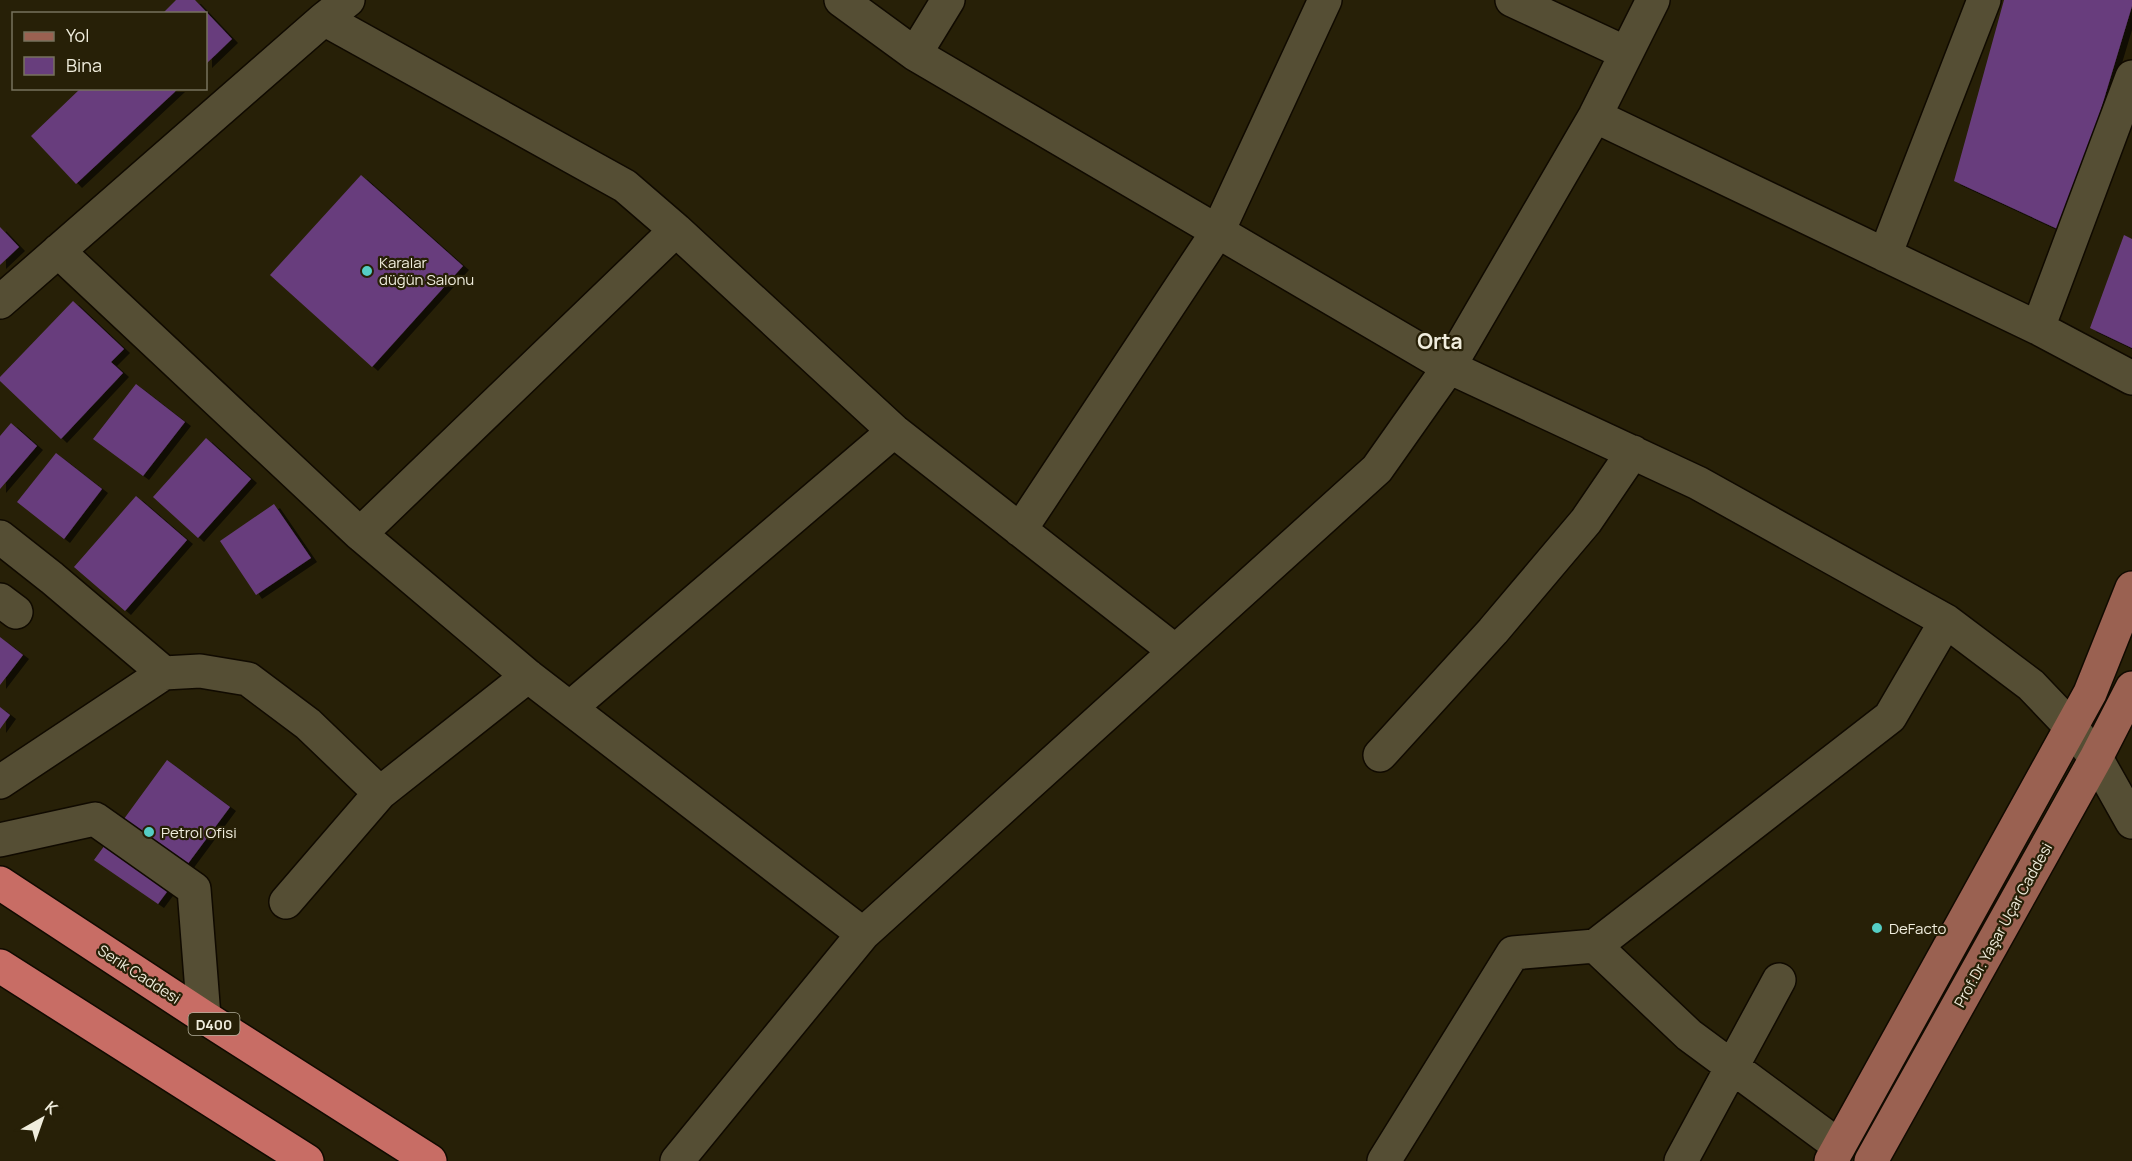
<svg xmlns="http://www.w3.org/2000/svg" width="2132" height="1161" font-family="Manrope,sans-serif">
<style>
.building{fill:#683e7d;filter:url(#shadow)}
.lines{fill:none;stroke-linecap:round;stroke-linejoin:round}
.minor-casing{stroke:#100a00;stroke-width:36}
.major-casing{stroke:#100a00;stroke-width:36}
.highway-casing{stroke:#100a00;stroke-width:36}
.minor{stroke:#554e34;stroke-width:33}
.major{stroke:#9a6151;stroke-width:33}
.highway{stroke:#c86d65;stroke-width:33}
.poi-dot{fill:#55cec5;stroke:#272007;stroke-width:2}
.labels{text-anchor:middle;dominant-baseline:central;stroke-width:4.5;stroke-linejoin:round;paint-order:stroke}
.shield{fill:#272007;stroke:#b4b09d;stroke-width:1.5}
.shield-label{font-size:14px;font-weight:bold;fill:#f0eddd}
.poi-label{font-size:15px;fill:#f0eddd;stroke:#272007;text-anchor:start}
.street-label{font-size:15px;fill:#f0eddd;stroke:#272007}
.district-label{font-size:21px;font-weight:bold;fill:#f0eddd;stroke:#272007}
</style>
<defs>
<filter id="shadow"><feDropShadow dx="6" dy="4" stdDeviation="0" flood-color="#0009"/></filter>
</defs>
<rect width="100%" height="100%" fill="#272007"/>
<!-- building -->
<path class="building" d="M176 0H195L232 39 206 64V14H162Z
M2004 0H2132V6L2064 232 1954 181Z
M81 88H179L76 184 31 136Z
M361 175 463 266 372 367 270 275Z
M0 227 19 247 0 265Z
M2124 235 2132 239V348L2090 328Z
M73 301 124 349 111 362 123 373 61 439 0 381V377Z
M136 384 185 422 143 476 93 439Z
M11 423 37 446 0 489V436Z
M206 438 251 479 198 538 153 497Z
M56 453 102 489 64 539 17 502Z
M136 496 187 540 125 611 74 567Z
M274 504 311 558 256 595 220 541Z
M0 637 23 655 0 685Z
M0 707 10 715 0 729Z
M167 760 230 807 158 904 94 860Z"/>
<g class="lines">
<defs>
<path id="minor" d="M841 0 915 54 1449 367 1698 483 1946 621 2031 685 2071 727 2096 758 2132 822
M1512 0 1626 53
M324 19 625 186 676 230 894 431 1175 651
M915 54 948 0
M1595 116 2038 328 2132 378
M58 251 360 534 528 676 863 934
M1885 255 1984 0
M0 302 324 19 348 0
M2038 328 2132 77
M1020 530 1218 231 1325 0
M360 534 676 230
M0 537 52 578 164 673
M0 600 16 612
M570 708 894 431
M1380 755 1493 631 1586 521 1633 452
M0 782 164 673 200 671 248 679 308 724 380 793
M0 840 95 819 194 889 204 1017
M286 902 380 793 528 676
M1595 946 1689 1035 1839 1146
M677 1161 863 934 1377 469 1449 367 1595 116 1653 0
M1384 1161 1513 953 1595 946 1890 717 1946 621
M1681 1161 1779 980"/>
<path id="major" d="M1831 1161 2090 693 2132 588
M1871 1161 2096 758 2132 688"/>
<path id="highway" d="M0 883 204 1017 430 1161
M0 966 307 1161"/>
</defs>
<!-- minor casing -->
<use href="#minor" class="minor-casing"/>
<!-- major casing -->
<use href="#major" class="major-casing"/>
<!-- highway casing -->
<use href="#highway" class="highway-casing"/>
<!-- minor -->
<use href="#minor" class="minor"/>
<!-- major -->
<use href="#major" class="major"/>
<!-- highway -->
<use href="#highway" class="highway"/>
</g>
<!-- markers -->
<g class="poi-dot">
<circle cx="367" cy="271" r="6"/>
<circle cx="149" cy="832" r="6"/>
<circle cx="1877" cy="928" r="6"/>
</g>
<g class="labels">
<!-- shield labels -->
<rect class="shield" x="188.5" y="1013" width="51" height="22" rx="4.5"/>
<g class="shield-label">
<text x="214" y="1024">D400</text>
</g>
<!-- poi labels -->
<g class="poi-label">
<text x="379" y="262">Karalar<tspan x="379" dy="17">düğün Salonu</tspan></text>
<text x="161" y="832">Petrol Ofisi</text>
<text x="1889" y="928">DeFacto</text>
</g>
<!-- street labels -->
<g class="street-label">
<text transform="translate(2003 925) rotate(-61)">Prof.Dr. Yaşar Uçar Caddesi</text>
<text transform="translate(139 974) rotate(33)">Serik Caddesi</text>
</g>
<!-- district labels -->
<g class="district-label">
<text x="1440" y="341">Orta</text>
</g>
</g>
<!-- legend -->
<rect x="12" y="12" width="195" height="78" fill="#272007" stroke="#77725d" stroke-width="1.5"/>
<rect x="24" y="32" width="30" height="9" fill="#9a6151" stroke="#77725d" stroke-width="1.5"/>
<text x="66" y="42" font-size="18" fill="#f0eddd">Yol</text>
<rect x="24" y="57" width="30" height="18" fill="#683e7d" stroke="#77725d" stroke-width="1.5"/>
<text x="66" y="72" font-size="18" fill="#f0eddd">Bina</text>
<!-- north arrow -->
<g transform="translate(42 1119) rotate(40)" stroke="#272007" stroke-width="4.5" paint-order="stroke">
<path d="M0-4.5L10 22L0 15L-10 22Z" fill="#f0eddd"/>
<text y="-9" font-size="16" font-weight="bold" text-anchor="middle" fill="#f0eddd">K</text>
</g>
</svg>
